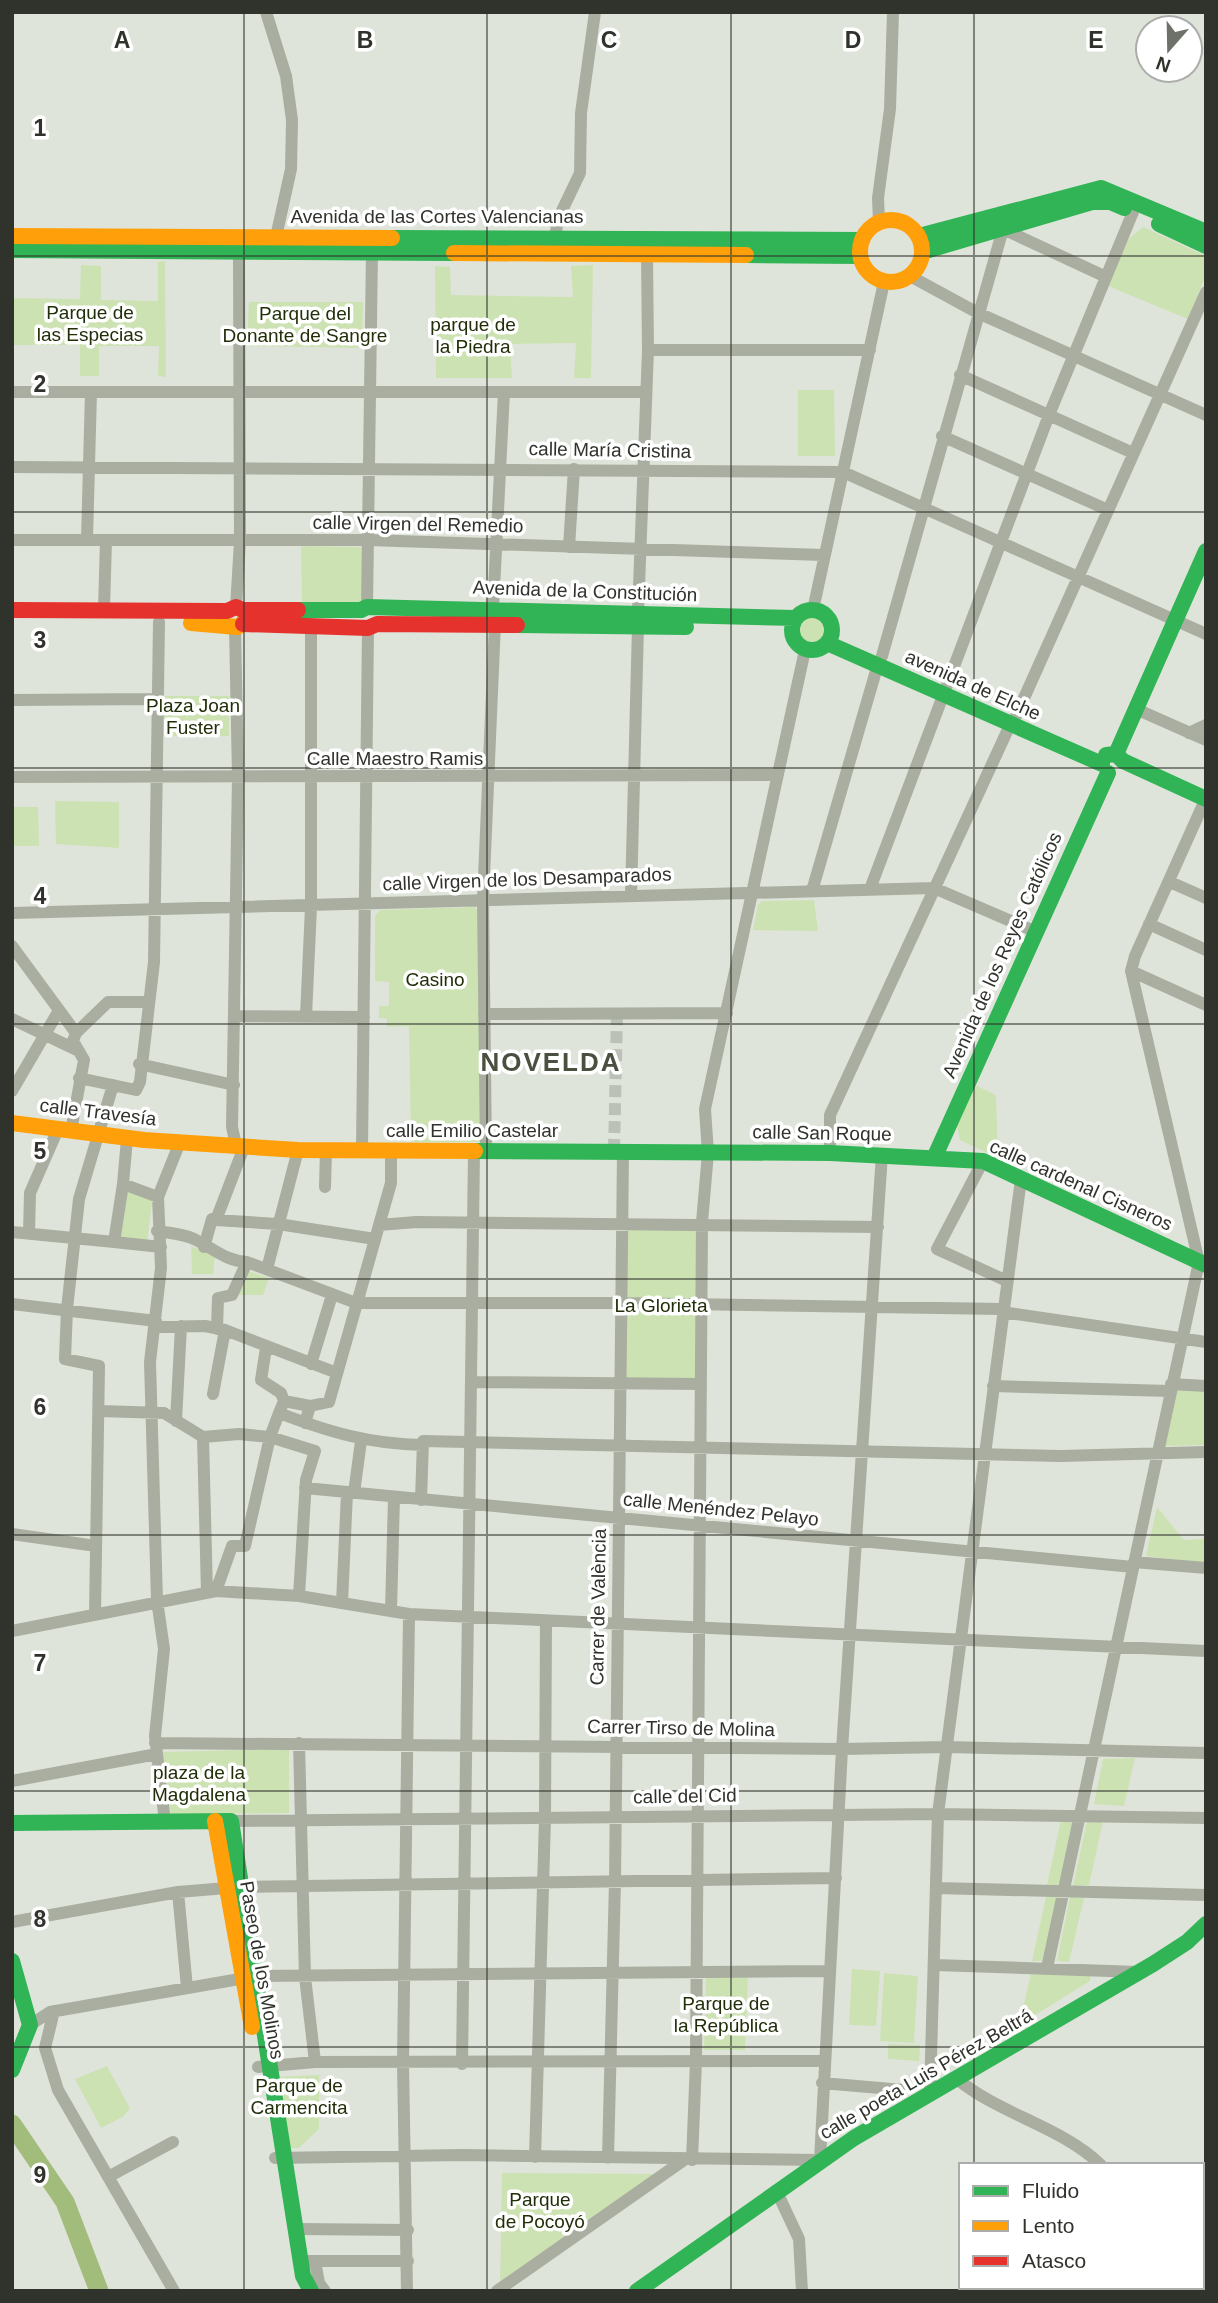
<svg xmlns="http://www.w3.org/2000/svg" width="1218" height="2303" font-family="Helvetica,sans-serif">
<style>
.green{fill:#cde2b3}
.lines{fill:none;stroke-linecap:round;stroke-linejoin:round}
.river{stroke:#a2bd7b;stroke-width:19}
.street-tunnel{stroke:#bcc1b7;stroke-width:12;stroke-dasharray:12 6;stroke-linecap:butt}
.street{stroke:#a9aea1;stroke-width:12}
.fast{stroke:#30b455;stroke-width:16}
.slow{stroke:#ff9f0a;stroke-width:16}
.jam{stroke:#e5322d;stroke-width:16}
.grid{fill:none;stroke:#30332c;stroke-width:2;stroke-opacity:0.55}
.labels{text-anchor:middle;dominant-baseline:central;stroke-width:7;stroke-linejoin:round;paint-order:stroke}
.street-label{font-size:19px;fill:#30332c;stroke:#fff}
.park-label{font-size:19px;fill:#212f09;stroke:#fff}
.district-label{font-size:26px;font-weight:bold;letter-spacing:2px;fill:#495040;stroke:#fff}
.grid-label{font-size:23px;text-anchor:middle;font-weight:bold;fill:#30332c;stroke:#fff;stroke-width:7;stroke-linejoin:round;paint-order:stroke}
</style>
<rect width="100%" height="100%" fill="#dfe4da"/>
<!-- green -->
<path class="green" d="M1143 227 1206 256V275L1188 319 1108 286 1125 242Z
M165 261 166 377 158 376 159 346H99V376H80V345H12V298L80 299 81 265 101 266V300L158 301V262Z
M593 265 591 378H574L576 343 510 344 512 378H436L435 266 450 267 451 295 573 297 571 266Z
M249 302H363L362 348 247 346Z
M798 390H834L835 456H798Z
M301 546 362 547 363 603 302 602Z
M795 631a17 17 0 1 1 34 0a17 17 0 1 1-34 0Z
M157 696H229V736H157Z
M55 801 119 802V848L56 844Z
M12 807H38L39 846H12Z
M814 900 818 931 753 930 758 905 762 901Z
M475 907 479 912 481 1142H411L409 1026 387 1027V1019L379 1018V1006H389V982L375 981V916L380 910Z
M975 1085 996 1095 998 1158 960 1140 957 1127Z
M127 1190 152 1200 147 1243 120 1240Z
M698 1228 695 1380H624L626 1230Z
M191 1246 215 1256 213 1274H192Z
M245 1270 269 1278 263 1295H234Z
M1176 1388 1206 1389V1445L1164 1446Z
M1157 1507 1184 1540 1202 1539 1206 1536V1563L1146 1556Z
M289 1749V1813L171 1814 163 1752Z
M1135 1758 1124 1806 1094 1804 1103 1759Z
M1061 1820 1076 1821 1062 1885H1047Z
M1087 1821H1103L1089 1885 1073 1886Z
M1046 1897H1060L1046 1961H1032Z
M1070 1897 1084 1898 1069 1962 1057 1961Z
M852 1969 880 1971 876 2026 849 2025Z
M884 1973 918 1976 914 2043 880 2041Z
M1091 1973 1090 1981 1019 2025 1031 1974Z
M748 1976 745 2050H704L706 1977Z
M888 2044 920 2045 919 2061 888 2059Z
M107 2066 130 2108 123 2117 101 2128 75 2079Z
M319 2075V2129L299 2148H286L276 2077Z
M502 2173 656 2174 500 2283Z"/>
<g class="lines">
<!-- river -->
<path class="river" d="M12 2124 65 2202 99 2291"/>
<!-- street-tunnel -->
<path class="street-tunnel" d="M614 1151 617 1013"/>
<!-- street -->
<path class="street" d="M266 12 286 76 292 120 291 169 276 237 268 239
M879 222 878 198 890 109 893 12
M555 238 558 219 580 173 581 113 595 12
M910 276 978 313 1206 415
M648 350H870
M960 375 1133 453
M12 392H645
M942 436 1108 510
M12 467 843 472 1206 634
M12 540H368L823 555
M87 540 91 392
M569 547 574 469
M236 607 240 541 239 258 242 248
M367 607 372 251
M493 609 504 392
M104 610 106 540
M813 610 884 282
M638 613 648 350 647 254
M235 627 238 777 232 1127 236 1145
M882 656 1003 229 1104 276
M12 700 157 699
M1136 709 1206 740
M1016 716 1206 292
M1189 733 1206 725
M12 777 777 775
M1170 882 1206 898
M870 889 1049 415 1133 212
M812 891 878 664
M631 895 638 626
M12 913 934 888 1034 931
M1149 924 1206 950
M12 946 76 1033 73 1041 84 1060 71 1131
M1131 971 1206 1005
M484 1014 727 1013
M235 1016 364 1017
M306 1016 311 907V624
M12 1019 77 1050
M76 1033 108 1002H149
M139 1064 234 1085
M79 1078 136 1090 140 1082 154 962 159 622
M12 1091 58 1012
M362 1150 368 628
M486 1151 483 900 495 623
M830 1153V1115L1010 725
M983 1161 937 1249 1007 1281
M123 1184 127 1139
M325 1187 326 1150
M158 1197 123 1184 114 1242 161 1247
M216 1220 278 1224 375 1239
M379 1225 416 1222 878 1227
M157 1231C169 1233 186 1234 196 1240 214 1249 226 1261 247 1262L356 1303H621L1003 1309
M12 1232 114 1242
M29 1233 30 1193 58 1129
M204 1247 212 1219 216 1220 244 1147
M267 1269 298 1150
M12 1304 156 1321
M1002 1312 1206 1342
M154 1327 205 1326 225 1330 337 1373
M217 1329 218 1298 232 1295 247 1262
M266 1348 261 1380 281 1393 284 1401
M311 1364 332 1295
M471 1382 701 1384
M1171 1384 1206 1386
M993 1386 1170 1391
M213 1394 225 1330
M310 1406 329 1402 391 1183V1150
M99 1411 164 1413 203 1437 239 1434 270 1437 315 1451 306 1480 299 1596
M176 1421 181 1326
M305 1423 310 1406 284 1401 279 1413C329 1432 369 1444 423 1445
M203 1437 207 1593
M305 1488 1133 1567
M354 1493 361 1441
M421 1500 423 1441 1061 1456 1206 1452
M12 1534 96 1546
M1134 1562 1206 1568
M216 1591 232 1546H245L270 1437 279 1413
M342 1603 347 1493
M391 1611 394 1497
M95 1613 99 1366 65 1359 67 1309 79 1199 113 1085
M12 1631 216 1591 299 1596 409 1614 1206 1651
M155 1743 842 1749 947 1747 1206 1753
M299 1743 305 1977 315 2062
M12 1781 157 1754
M231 1821 938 1814 1206 1818
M165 1822 155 1736 164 1649 157 1600 150 1362 161 1268 158 1197 180 1142
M936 1888 1206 1895
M178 1892 187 1988
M12 1922 178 1892 239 1887 836 1878
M935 1965 1138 1972
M1047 1968 1199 1262 1131 971 1135 956 1206 798
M54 2011 45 2048 58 2090 174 2291
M30 2025 50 2012 257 1976 828 1971
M462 2064 474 1151
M258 2067 315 2062 824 2061
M957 2079C1001 2115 1060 2126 1101 2165
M822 2083 903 2090
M930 2092 938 1814 1021 1179
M535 2157 545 1819 546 1621
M275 2158 463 2155 820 2160 842 1749 882 1154
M608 2158 615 1881 623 1152
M692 2160 696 2061 702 1222 708 1153 705 1109 805 650
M108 2177 173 2142
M777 2192 799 2239 802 2291
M296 2229 408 2230
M301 2261H408
M315 2261 319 2283 325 2291
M1180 2287 1181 2291
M407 2291 403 2063 409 1614
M497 2291 684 2160"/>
<!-- fast -->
<path class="fast" d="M1159 224 1206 246
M919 236 1101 188 1206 232
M392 238 862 240
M12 250 454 253
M922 252 1092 202H1110L1124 208
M746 255 860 256
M792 630a20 20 0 1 1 40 0a20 20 0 1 1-40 0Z
M298 610H361L367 607 795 618
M517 625 686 627
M827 643 1102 764
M1116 754 1206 551
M1106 755 1116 754 1123 761 1206 799
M475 1151 830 1153 983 1161 1206 1265
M935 1156 1108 773
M12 1823 231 1821 303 2276 311 2291
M12 1961 30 2025 12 2070
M637 2291 854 2138 1153 1964 1187 1942 1206 1924"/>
<!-- slow -->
<path class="slow" d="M860 251a31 31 0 1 1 62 0a31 31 0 1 1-62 0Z
M12 236 392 238
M454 253 746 255
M191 623 237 627 243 624 246 616
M12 1123 144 1140 298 1150 475 1151
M215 1821 252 2027"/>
<!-- jam -->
<path class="jam" d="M12 610 227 611 236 607 243 610H298
M243 624 368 628 377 624 517 625"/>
</g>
<!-- grid -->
<path class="grid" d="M244 12V2291M487 12V2291M731 12V2291M974 12V2165M12 256H1206M12 512H1206M12 768H1206M12 1024H1206M12 1279H1206M12 1535H1206M12 1791H1206M12 2047H1206M974 2287V2291"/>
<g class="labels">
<!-- street labels -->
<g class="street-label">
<text x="437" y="216">Avenida de las Cortes Valencianas</text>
<text transform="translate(610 450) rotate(1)">calle María Cristina</text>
<text transform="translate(418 524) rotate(1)">calle Virgen del Remedio</text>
<text transform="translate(585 591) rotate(2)">Avenida de la Constitución</text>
<text transform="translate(973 685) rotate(24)">avenida de Elche</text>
<text x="395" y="758">Calle Maestro Ramis</text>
<text transform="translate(527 879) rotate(-2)">calle Virgen de los Desamparados</text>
<text transform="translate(1002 955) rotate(-66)">Avenida de los Reyes Católicos</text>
<text transform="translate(98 1112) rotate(7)">calle Travesía</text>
<text x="472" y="1130">calle Emilio Castelar</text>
<text transform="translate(822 1133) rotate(1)">calle San Roque</text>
<text transform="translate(1081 1185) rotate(24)">calle cardenal Cisneros</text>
<text transform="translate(721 1509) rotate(6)">calle Menéndez Pelayo</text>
<text transform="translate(598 1607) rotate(-89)">Carrer de València</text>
<text transform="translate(681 1728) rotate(1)">Carrer Tirso de Molina</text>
<text transform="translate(685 1796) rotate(-1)">calle del Cid</text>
<text transform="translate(262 1970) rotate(80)">Paseo de los Molinos</text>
<text transform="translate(926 2074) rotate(-30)">calle poeta Luis Pérez Beltrá</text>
</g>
<!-- park labels -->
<g class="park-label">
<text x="90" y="312">Parque de<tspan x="90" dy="22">las Especias</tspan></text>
<text x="305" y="313">Parque del<tspan x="305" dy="22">Donante de Sangre</tspan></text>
<text x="473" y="324">parque de<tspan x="473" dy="22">la Piedra</tspan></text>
<text x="193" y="705">Plaza Joan<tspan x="193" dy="22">Fuster</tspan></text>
<text x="435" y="979">Casino</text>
<text x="661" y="1305">La Glorieta</text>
<text x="199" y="1772">plaza de la<tspan x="199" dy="22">Magdalena</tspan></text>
<text x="726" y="2003">Parque de<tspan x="726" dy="22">la República</tspan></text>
<text x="299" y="2085">Parque de<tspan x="299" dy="22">Carmencita</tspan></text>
<text x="540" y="2199">Parque<tspan x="540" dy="22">de Pocoyó</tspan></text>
</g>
<!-- district labels -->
<g class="district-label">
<text x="551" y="1062">NOVELDA</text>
</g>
</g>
<g class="grid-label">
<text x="122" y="48">A</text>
<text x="365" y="48">B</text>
<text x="609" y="48">C</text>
<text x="853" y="48">D</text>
<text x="1096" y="48">E</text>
<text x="40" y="136">1</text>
<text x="40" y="392">2</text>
<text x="40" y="648">3</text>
<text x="40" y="904">4</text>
<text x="40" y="1159">5</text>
<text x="40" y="1415">6</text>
<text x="40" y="1671">7</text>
<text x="40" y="1927">8</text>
<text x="40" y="2183">9</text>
</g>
<!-- border -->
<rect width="1218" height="2303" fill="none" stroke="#30332c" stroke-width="28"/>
<!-- legend -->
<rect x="959" y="2163" width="245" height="126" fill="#ffffff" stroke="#acadab" stroke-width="2"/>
<rect x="973" y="2186" width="35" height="10" fill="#30b455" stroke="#acadab" stroke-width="2"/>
<text x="1022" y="2198" font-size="21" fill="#30332c">Fluido</text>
<rect x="973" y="2221" width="35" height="10" fill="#ff9f0a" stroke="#acadab" stroke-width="2"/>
<text x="1022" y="2233" font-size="21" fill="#30332c">Lento</text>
<rect x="973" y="2256" width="35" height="10" fill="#e5322d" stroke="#acadab" stroke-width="2"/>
<text x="1022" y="2268" font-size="21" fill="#30332c">Atasco</text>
<!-- north arrow -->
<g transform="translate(1169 49) rotate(200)"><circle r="33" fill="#ffffff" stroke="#acadab" stroke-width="2"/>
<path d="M0-5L12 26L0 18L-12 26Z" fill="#6d7169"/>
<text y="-10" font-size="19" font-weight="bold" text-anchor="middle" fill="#30332c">N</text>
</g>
</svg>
